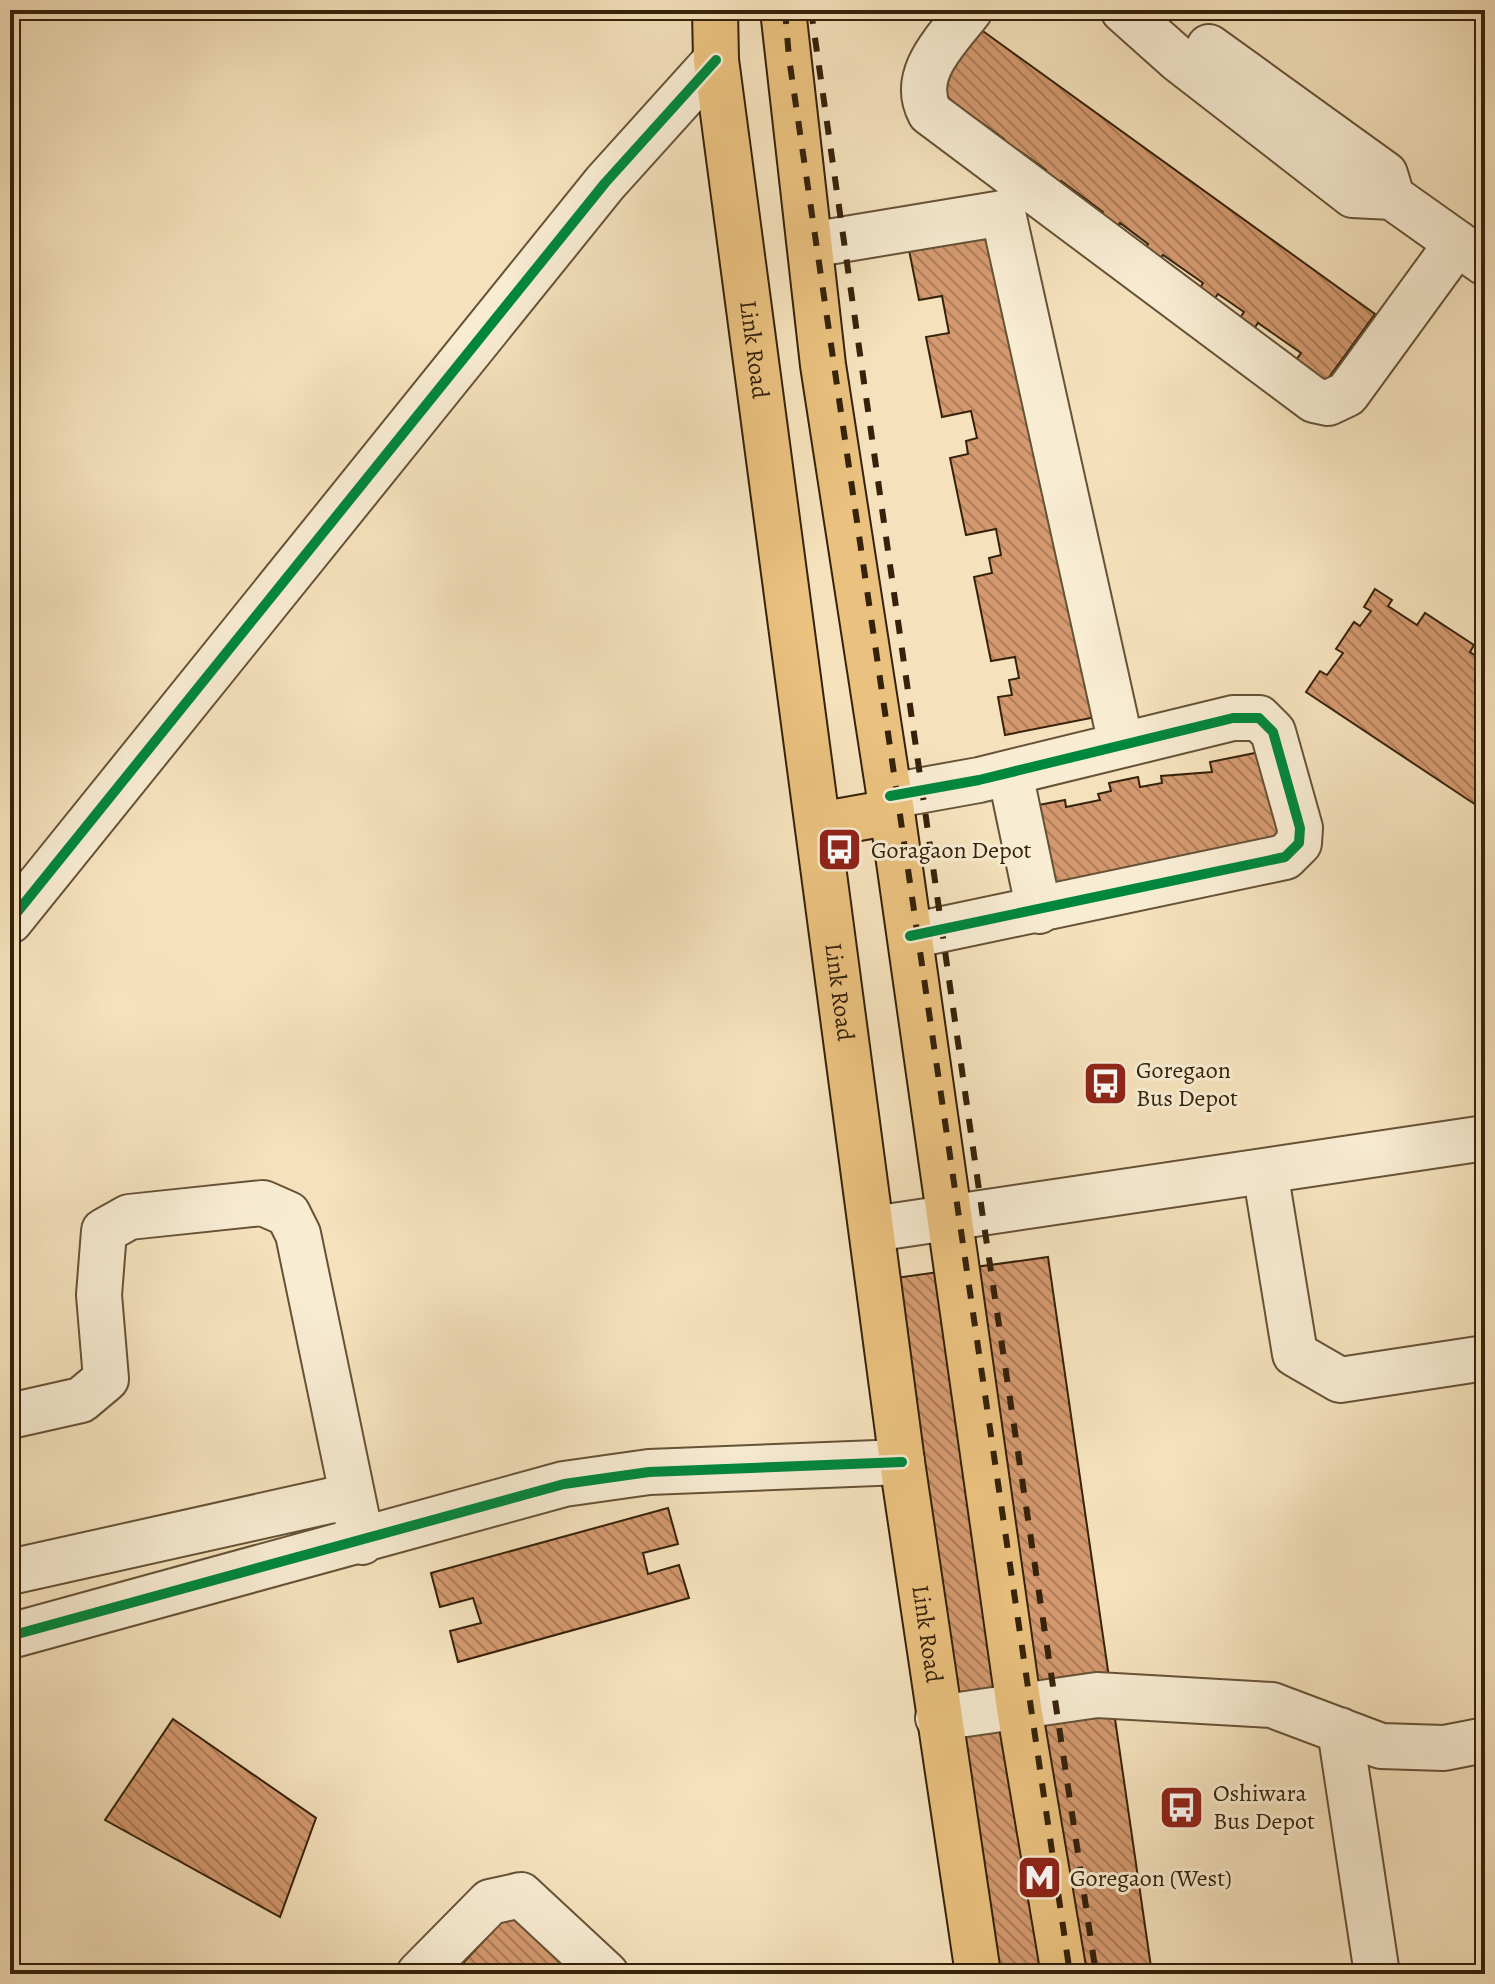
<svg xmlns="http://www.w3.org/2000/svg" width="1495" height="1984" font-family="Alegreya,serif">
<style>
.building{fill:url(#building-back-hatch);stroke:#36220a;stroke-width:2}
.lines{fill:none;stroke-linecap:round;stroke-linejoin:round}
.minor-casing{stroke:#665236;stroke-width:48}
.major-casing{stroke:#36220a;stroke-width:48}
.minor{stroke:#f8ecd3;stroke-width:44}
.major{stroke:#eac17e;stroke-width:44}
.rail{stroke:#36220a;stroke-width:6;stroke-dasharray:14 14;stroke-linecap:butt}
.cycleway-casing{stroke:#f8ecd3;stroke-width:15}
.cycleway{stroke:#00873e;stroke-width:10}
.labels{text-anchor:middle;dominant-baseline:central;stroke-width:6;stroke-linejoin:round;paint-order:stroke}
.street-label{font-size:24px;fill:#36220a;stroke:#f8ecd3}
.poi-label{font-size:24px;fill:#36220a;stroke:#f8ecd3;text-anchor:start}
</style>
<defs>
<pattern id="building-back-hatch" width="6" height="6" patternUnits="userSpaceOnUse" patternTransform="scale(2)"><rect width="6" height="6" fill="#d4996f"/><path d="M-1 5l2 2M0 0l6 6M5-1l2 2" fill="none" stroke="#ad7c59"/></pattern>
</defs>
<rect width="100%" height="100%" fill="#f5e2bc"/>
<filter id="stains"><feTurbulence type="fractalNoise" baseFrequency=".0025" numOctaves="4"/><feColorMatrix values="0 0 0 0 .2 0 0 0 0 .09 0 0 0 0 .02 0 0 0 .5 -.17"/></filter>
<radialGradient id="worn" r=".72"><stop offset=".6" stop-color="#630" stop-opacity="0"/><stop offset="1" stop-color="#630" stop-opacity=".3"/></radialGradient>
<!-- building -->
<path class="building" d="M980 29 1375 314 1319 391 1289 370 1301 353 1258 323 1251 333 1237 322 1244 312 1218 294 1209 306 1195 296 1203 283 1163 255 1155 266 1140 256 1148 244 1120 223 1109 240 1092 227 1103 212 1061 181 1046 200 1031 189 1046 170 1018 150 1010 161 996 150 1004 139 936 90Z
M999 228 1096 717 1005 735 998 697 1012 695 1009 680 1019 678 1015 657 991 661 974 577 992 573 989 558 1001 555 996 529 966 535 950 458 968 454 966 441 977 438 971 411 942 417 926 337 949 333 942 296 919 300 908 245Z
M1375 589 1392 600 1388 606 1417 625 1425 613 1474 645 1470 652 1485 662V811L1306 692 1320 671 1327 675 1343 653 1336 649 1354 622 1360 626 1371 611 1364 607Z
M1270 750 1288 837 1043 885 1028 807 1065 800 1066 807 1100 800 1098 794 1111 791 1109 783 1138 777 1140 787 1162 783 1161 776 1212 772 1210 762Z
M1048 1257 1152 1974H996L895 1278Z
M668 1508 678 1544 643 1553 648 1574 679 1565 689 1598 458 1662 450 1631 481 1623 473 1598 440 1607 431 1573Z
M173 1719 316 1818 280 1917 105 1820Z
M518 1904 594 1974H453Z"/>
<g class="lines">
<defs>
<path id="minor" d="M970 10C948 39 909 74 930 113L1314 400 1328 403 1347 394 1457 243
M1123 10 1179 60 1353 195 1392 197 1485 263
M1209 47 1385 174 1392 197
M810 245 1003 213 1121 744
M1010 773 1039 911
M890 796 979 780 1233 718H1259L1273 732 1300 828 1299 843 1285 857 910 936
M10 921 605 183 716 60
M1265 1171 1295 1354 1340 1380 1485 1358
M873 1229 1485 1138
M10 1416 81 1400 106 1379 99 1295 104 1231 129 1217 263 1203 288 1214 298 1234 362 1542
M10 1572 351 1496
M10 1636 564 1484 649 1472 902 1462
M938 1718 1097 1695 1272 1705 1381 1746 1444 1748 1485 1740
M1340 1730 1377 1974
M419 1974 490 1902 521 1895 606 1974"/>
<g id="major">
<path id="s1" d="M715 10 716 60 902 1462 978 1974"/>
<path d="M783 10 823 365 892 812 1019 1708 1064 1974"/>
<path d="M819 825 892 812"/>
</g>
</defs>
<!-- minor casing -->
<use href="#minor" class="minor-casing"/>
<!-- major casing -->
<use href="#major" class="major-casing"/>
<!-- minor -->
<use href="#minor" class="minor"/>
<!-- major -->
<use href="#major" class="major"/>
<!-- rail -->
<path class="rail" d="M785 10 789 58 1070 1974
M811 10 983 1218 1096 1974"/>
<defs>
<path id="cycleway" d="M890 796 979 780 1233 718H1259L1273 732 1300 828 1299 843 1285 857 910 936
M10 921 605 183 716 60
M10 1636 564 1484 649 1472 902 1462"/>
</defs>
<!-- cycleway casing -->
<use href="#cycleway" class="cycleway-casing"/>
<!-- cycleway -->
<use href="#cycleway" class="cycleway"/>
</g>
<!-- icons -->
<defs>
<symbol id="bus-square" viewBox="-11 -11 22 22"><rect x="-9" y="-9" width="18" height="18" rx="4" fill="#8f2418" stroke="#f8ecd3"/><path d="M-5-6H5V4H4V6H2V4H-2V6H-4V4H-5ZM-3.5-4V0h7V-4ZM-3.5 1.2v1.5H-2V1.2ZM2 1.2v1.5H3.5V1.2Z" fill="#fff"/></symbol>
<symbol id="metro-square" viewBox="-11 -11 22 22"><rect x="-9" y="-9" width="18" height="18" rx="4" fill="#8f2418" stroke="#f8ecd3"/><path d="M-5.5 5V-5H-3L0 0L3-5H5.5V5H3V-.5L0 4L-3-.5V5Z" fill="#fff"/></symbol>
</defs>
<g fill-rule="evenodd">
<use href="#bus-square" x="814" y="824" width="51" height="51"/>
<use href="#bus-square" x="1080" y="1058" width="51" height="51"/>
<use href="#bus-square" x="1156" y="1782" width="51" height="51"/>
<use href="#metro-square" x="1014" y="1852" width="51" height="51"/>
</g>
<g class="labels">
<!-- street labels -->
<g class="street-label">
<text stroke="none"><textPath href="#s1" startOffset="342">Link Road</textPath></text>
<text stroke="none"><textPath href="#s1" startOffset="990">Link Road</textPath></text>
<text stroke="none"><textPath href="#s1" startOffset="1638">Link Road</textPath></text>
</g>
<!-- poi labels -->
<g class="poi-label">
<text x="871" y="850">Goragaon Depot</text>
<text x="1136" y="1070">Goregaon<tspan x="1136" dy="28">Bus Depot</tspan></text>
<text x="1213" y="1793">Oshiwara<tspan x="1213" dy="28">Bus Depot</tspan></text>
<text x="1070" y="1878">Goregaon (West)</text>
</g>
</g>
<!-- margin -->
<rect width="1495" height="1984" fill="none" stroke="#f5e2bc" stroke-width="40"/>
<rect x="12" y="12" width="1471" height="1960" fill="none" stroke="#36220a" stroke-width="4"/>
<rect x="20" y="20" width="1455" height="1944" fill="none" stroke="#36220a" stroke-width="2"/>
<rect width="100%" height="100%" filter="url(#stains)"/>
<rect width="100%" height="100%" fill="url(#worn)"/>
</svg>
